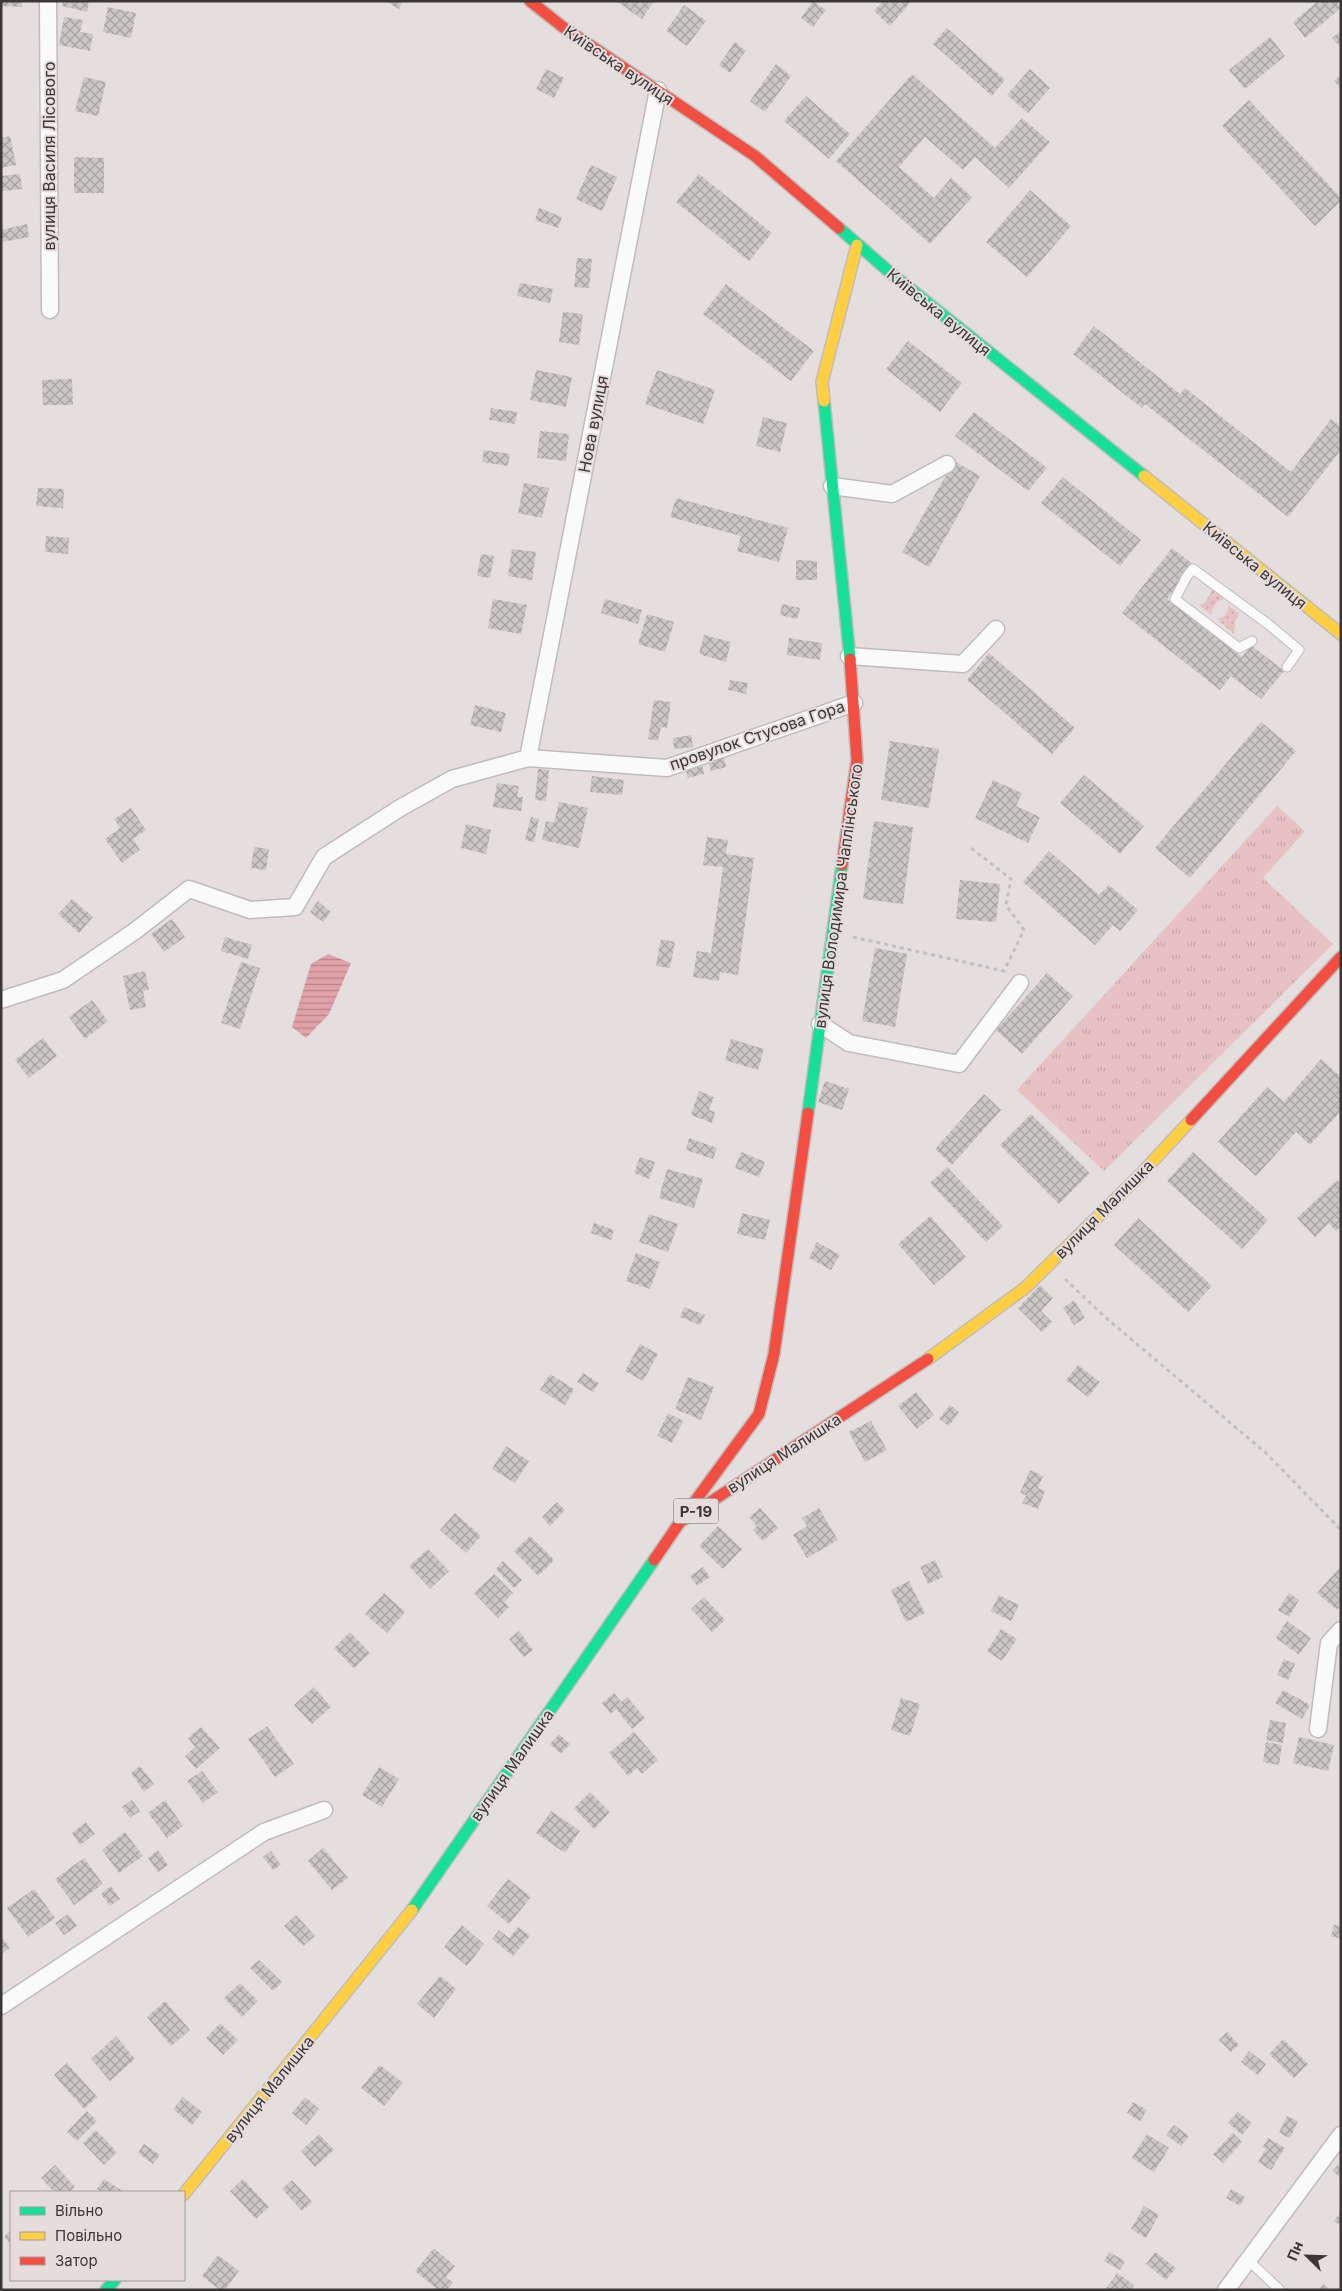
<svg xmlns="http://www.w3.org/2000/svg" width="1342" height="2291" font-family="Inter,sans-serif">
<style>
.grass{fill:url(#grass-dots)}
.park{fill:url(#park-tufts)}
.water{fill:url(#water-rules)}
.building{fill:url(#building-cross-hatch)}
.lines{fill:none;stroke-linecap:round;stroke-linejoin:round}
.lane-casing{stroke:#c0bcbc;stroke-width:11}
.street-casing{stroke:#c0bcbc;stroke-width:19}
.fast-casing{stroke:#c0bcbc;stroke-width:14}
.slow-casing{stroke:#c0bcbc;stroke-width:14}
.jam-casing{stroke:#c0bcbc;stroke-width:14}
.path{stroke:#c1c0c0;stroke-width:3;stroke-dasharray:4 4;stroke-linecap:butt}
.lane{stroke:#fbfafa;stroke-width:9}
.street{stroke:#fbfafa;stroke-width:16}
.fast{stroke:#16e098;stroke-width:11}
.slow{stroke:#ffcf43;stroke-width:11}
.jam{stroke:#f24e42;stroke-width:11}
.labels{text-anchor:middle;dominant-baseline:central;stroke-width:4;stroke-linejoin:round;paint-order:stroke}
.shield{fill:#e6dcdc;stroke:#6e6868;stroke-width:1}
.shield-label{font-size:15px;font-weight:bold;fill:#3b3737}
.street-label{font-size:16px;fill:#3b3737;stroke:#e6dcdc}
</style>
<defs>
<pattern id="grass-dots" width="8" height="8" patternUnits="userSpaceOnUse" patternTransform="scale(1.25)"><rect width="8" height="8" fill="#e7c1c4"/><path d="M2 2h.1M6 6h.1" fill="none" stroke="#c7a6a9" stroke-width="1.8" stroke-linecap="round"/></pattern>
<pattern id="park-tufts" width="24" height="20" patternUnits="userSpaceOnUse" patternTransform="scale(1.25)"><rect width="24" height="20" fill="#e7c1c4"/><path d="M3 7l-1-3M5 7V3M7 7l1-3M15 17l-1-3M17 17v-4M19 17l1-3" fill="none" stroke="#c7a6a9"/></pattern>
<pattern id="water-rules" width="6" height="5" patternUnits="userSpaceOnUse" patternTransform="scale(1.25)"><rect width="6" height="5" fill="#e0a2a8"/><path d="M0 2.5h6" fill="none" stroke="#b7858a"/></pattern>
<pattern id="building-cross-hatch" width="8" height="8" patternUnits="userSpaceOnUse" patternTransform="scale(1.25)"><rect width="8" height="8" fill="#ccc7c7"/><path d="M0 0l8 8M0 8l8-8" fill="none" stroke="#a7a2a2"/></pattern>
</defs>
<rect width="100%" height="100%" fill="#e4dede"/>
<!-- grass -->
<path class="grass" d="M1212 590 1224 599C1215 602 1213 606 1211 615L1199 605 1205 603Z
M1229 606 1239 613 1235 622 1234 634 1217 619C1225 618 1227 613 1229 606Z"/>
<!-- park -->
<path class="park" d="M1277 806 1305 831 1263 878 1333 944 1104 1171 1017 1090Z"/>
<!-- water -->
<path class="water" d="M328 954 351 963 329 1014 306 1038 292 1027 311 964Z"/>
<!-- building -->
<path class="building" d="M2 1H22V7L2 6Z
M63 1H89L87 12 62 6Z
M385 1H403L399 9Z
M616 1H654L642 19Z
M813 1 826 10 813 27 801 18Z
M883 1H909L910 3 890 26 874 11Z
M1318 1H1336L1341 8 1305 38 1293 22Z
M684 5 706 21 687 46 666 31Z
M108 7 136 13 131 38 103 32Z
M64 17 83 20 80 32 93 34 90 51 59 45Z
M947 28 1005 80 992 96 933 44Z
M1341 31V48L1332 38Z
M1270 37 1285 56 1245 89 1229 70Z
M735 42 746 51 730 73 719 65Z
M776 64 791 76 765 112 750 101Z
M546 69 564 78 554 98 536 89Z
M1030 69 1050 88 1028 113 1007 95Z
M912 74 995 148 1022 118 1050 142 1009 188 975 157 963 170 925 137 899 167 934 198 951 178 972 197 930 244 836 161Z
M1341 75V89L1334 81Z
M84 77 106 82 98 116 75 111Z
M806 96 850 134 829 159 784 121Z
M1249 100 1341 198V201L1315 226 1222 126Z
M10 136 16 165 1 168V138Z
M74 157 104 158V193H74Z
M591 165 617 177 602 211 576 199Z
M20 174 22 189 1 191V176Z
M699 174 772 233 749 261 676 202Z
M1030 190 1071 226 1027 277 986 242Z
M539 208 562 217 558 228 535 220Z
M27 224 29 237 3 242 1 230Z
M577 258 592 259 589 288 574 287Z
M520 283 553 289 550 303 517 296Z
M726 284 814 351 791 381 703 314Z
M563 312 583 314 579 345 559 342Z
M1094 326 1180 394 1185 388 1291 472 1331 419 1341 427V450L1288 517 1145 404 1142 408 1073 354Z
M908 341 962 383 940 412 886 369Z
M536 370 572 377 566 407 530 400Z
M657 370 715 390 703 424 645 404Z
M72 379 73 405H43L42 380Z
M491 408 517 412 515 424 489 420Z
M974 412 1047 468 1028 491 955 436Z
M763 417 787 423 780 452 756 446Z
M540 431 569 434 566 461 537 458Z
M484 450 510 454 508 466 482 462Z
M954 461 980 476 929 567 902 552Z
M1063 477 1141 540 1120 566 1041 503Z
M524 483 549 488 542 518 518 513Z
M38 488 64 489 63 508 36 506Z
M676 498 788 528 779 562 737 551 741 536 670 517Z
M46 536 69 538 68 554 45 552Z
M1172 548 1193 564 1167 599 1242 657 1251 645 1284 671 1261 699 1231 676 1220 690 1122 613Z
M512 549 536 552 532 580 508 576Z
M481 554 494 556 490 578 477 576Z
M796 560 817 561V580H796Z
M493 599 527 605 521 634 488 628Z
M605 599 642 610 638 624 601 613Z
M782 604 800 608 797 619 780 615Z
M647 614 674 622 665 652 638 644Z
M704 635 731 642 726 662 699 654Z
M789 638 822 643 820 660 787 655Z
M989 653 1075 728 1052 754 967 680Z
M730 680 748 683 746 694 728 690Z
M654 700 671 702 667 728 661 727 658 741 648 739Z
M475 705 506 713 501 732 470 725Z
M1261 722 1296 751 1190 878 1155 848Z
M691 735 693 747 674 749 673 738Z
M890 741 939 749 929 808 881 800Z
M724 756 726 767 711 771 708 760Z
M702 764 704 774 688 778 685 768Z
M538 769 549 770 546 801 535 800Z
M1084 775 1144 826 1120 854 1060 803Z
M592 776 624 780 622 795 590 792Z
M993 780 1022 793 1016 806 1040 817 1028 843 975 818Z
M497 783 519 786 517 797H523L521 811 493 807Z
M559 802 588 808 579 848 542 840 546 821 554 823Z
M131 808 146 830 133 839 140 850 122 863 105 839 120 828 114 819Z
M531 817 539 819 534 842 525 840Z
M874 821 913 827 903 904 863 899Z
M466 824 491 830 486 854 461 848Z
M707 837 728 840 726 854 754 858 738 975 720 972 719 981 693 977 697 951 711 953 723 867 703 865Z
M254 847 269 849 266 870 251 868Z
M1049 851 1099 895 1109 885 1138 910 1120 931 1113 925 1095 945 1023 882Z
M960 880 1000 884 996 922 956 919Z
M72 899 93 917 79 933 58 914Z
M318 901 331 912 323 922 310 912Z
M172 919 185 937 164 952 151 934Z
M225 937 252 945 248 959 221 951Z
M661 939 675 942 670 968 656 966Z
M875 948 907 954 895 1027 862 1021Z
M241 962 260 968 240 1029 221 1023Z
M145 971 149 990 143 991 146 1007 130 1010 123 976Z
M1047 973 1073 996 1022 1054 996 1030Z
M92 1000 108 1021 85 1039 69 1017Z
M43 1038 57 1056 29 1078 15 1060Z
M731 1039 764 1049 758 1070 725 1060Z
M1321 1059 1341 1077V1111L1310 1145 1296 1132 1256 1176 1218 1142 1267 1087 1284 1102Z
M825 1081 849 1089 842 1110 818 1102Z
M699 1091 714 1097 709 1110 715 1112 712 1123 691 1115Z
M984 1094 1001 1110 952 1165 935 1149Z
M1031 1114 1090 1173 1059 1204 1000 1145Z
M689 1138 717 1148 713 1159 686 1150Z
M741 1152 765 1162 759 1177 735 1168Z
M1193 1152 1268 1220 1242 1249 1167 1181Z
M640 1157 655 1162 649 1179 634 1173Z
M947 1167 1003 1226 986 1242 930 1183Z
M667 1169 703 1179 694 1208 659 1198Z
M1337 1180 1341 1184V1227L1336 1231 1329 1223 1315 1237 1297 1218Z
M742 1213 770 1220 765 1240 737 1234Z
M649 1214 678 1224 668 1252 639 1242Z
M930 1216 966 1257 934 1285 898 1244Z
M1138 1218 1212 1286 1188 1312 1114 1245Z
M594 1223 614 1230 611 1240 591 1233Z
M817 1242 840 1255 831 1270 809 1258Z
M636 1253 660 1262 650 1289 626 1281Z
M1040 1285 1053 1298 1041 1311 1052 1322 1042 1332 1018 1308Z
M1074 1300 1085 1318 1074 1325 1063 1308Z
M684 1307 705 1315 700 1325 680 1317Z
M640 1344 658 1354 643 1381 625 1371Z
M1078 1365 1100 1382 1088 1397 1066 1380Z
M583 1373 599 1383 593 1392 577 1382Z
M550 1374 574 1389 565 1405 540 1390Z
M688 1377 714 1387 701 1420 675 1409Z
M916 1392 934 1415 917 1429 898 1406Z
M950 1405 959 1412 949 1426 939 1419Z
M668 1413 683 1421 672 1443 657 1436Z
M871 1421 887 1450 865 1462 849 1432Z
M506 1446 529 1461 515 1483 492 1469Z
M1030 1470 1043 1476 1038 1488 1045 1491 1038 1509 1022 1503 1026 1495 1020 1493Z
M557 1502 565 1510 550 1526 542 1517Z
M760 1508 778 1528 763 1541 753 1530 757 1526 749 1517Z
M819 1508 838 1540 807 1558 793 1535 807 1526 802 1518Z
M455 1513 481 1536 466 1553 440 1530Z
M718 1526 742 1549 723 1569 699 1546Z
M530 1536 554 1560 538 1576 514 1551Z
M428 1549 449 1571 430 1589 409 1566Z
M935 1560 943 1577 928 1584 920 1567Z
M503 1561 522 1580 514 1588 496 1569Z
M703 1567 710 1577 697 1586 690 1576Z
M1338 1569 1341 1571V1606L1337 1610 1317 1593Z
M494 1574 513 1593 504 1602 509 1607 498 1618 474 1593Z
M909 1581 925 1613 906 1622 891 1590Z
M384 1593 405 1612 387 1633 365 1614Z
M1289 1593 1299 1600 1289 1617 1278 1610Z
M999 1595 1019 1605 1011 1621 991 1611Z
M704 1597 725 1620 712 1632 691 1609Z
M1287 1621 1311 1638 1299 1655 1276 1638Z
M1001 1629 1017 1639 1002 1661 987 1651Z
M519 1631 533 1650 524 1657 509 1639Z
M350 1632 370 1653 354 1668 334 1648Z
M1284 1659 1295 1664 1288 1680 1277 1675Z
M314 1687 331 1707 312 1724 294 1705Z
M1283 1690 1310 1705 1302 1719 1275 1703Z
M614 1693 621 1702 627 1697 645 1718 632 1729 616 1709 611 1714 602 1703Z
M901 1698 920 1704 910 1736 891 1730Z
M1270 1720 1286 1723 1283 1743 1266 1740Z
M267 1726 294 1764 275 1777 248 1739Z
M201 1727 220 1748 196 1769 185 1756 195 1747 188 1738Z
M634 1732 658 1760 642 1774 637 1768 628 1776 609 1753Z
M559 1734 570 1744 561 1754 550 1744Z
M1299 1737 1334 1745 1328 1771 1293 1763Z
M1266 1742 1282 1745 1279 1765 1263 1762Z
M140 1766 154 1784 144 1792 131 1773Z
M379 1767 399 1779 382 1807 362 1795Z
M202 1771 218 1792 203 1803 187 1781Z
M590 1792 610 1812 594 1829 574 1808Z
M132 1800 140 1811 130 1818 122 1807Z
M165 1800 183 1826 167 1838 148 1813Z
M551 1811 580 1831 565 1853 536 1833Z
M86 1822 95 1834 80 1845 72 1833Z
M125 1832 143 1856 119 1873 102 1850Z
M323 1848 348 1878 332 1890 308 1861Z
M158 1850 168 1865 158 1872 148 1858Z
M271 1851 281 1865 273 1870 263 1857Z
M84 1858 103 1884 74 1905 55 1879Z
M508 1879 531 1897 509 1924 487 1906Z
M111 1886 120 1899 110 1906 101 1894Z
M34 1889 55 1918 28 1937 7 1908Z
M68 1914 77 1926 64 1935 55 1923Z
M296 1915 315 1936 303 1946 284 1926Z
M462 1925 484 1944 467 1966 444 1947Z
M1334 1925 1341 1926V1939L1331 1936Z
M518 1927 530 1936 513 1956 492 1939 499 1930 509 1938Z
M1 1936 10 1948 1 1954Z
M259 1960 282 1982 273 1991 250 1968Z
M440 1976 456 1989 434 2018 417 2004Z
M240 1983 258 2001 242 2017 224 1998Z
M165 2001 190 2030 171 2046 147 2017Z
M220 2023 238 2040 223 2055 206 2038Z
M1227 2032 1239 2045 1231 2052 1219 2040Z
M116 2036 135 2059 110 2081 91 2059Z
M1283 2039 1308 2064 1294 2078 1269 2054Z
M1249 2051 1266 2064 1258 2075 1241 2062Z
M67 2063 97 2097 84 2109 54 2075Z
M380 2065 403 2083 384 2106 361 2088Z
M183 2097 202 2112 192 2125 173 2109Z
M305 2097 319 2109 306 2125 292 2113Z
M1133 2102 1147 2110 1140 2121 1127 2113Z
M87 2111 97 2121 77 2141 67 2132Z
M1238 2112 1252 2123 1242 2135 1228 2123Z
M1287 2116 1298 2121 1290 2138 1279 2133Z
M1174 2125 1189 2136 1181 2146 1166 2135Z
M96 2130 117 2152 104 2165 83 2143Z
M1233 2133 1242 2142 1223 2163 1213 2154Z
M319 2134 334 2150 315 2167 301 2151Z
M1147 2134 1169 2148 1154 2172 1132 2158Z
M1268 2138 1285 2148 1271 2170 1258 2162 1266 2149 1263 2147Z
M144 2144 160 2155 153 2164 138 2153Z
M1341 2162V2179L1332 2170Z
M55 2165 75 2187 69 2192H54L41 2178Z
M104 2179 121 2190 120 2192H102L97 2189Z
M243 2179 269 2207 256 2219 230 2191Z
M292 2180 312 2202 302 2211 282 2189Z
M1231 2189 1245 2197 1240 2206 1226 2198Z
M1144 2206 1159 2215 1146 2238 1131 2229Z
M1341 2212V2226L1334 2221Z
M11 2230V2244L4 2237Z
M434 2248 455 2266 446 2277 453 2283 447 2290H438L415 2271Z
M1109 2252 1125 2261 1120 2270 1104 2261Z
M1155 2252 1176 2268 1166 2280 1146 2264Z
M218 2255 239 2271 225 2290H220L202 2276Z
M1117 2273 1134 2285 1131 2290H1105Z
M1323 2284 1330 2290H1318Z"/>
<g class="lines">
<defs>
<path id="lane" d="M1252 641 1239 648 1175 599 1187 576 1193 569 1268 624 1299 650 1287 667
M1248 2260 1280 2290"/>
<path id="street" d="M48 1 50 310
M832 486 892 494 947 464
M849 656 963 664 996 629
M528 758 658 90
M1 1000 63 980 135 931 189 889 250 910 295 907 324 857 400 808 452 779 528 758 667 768 854 703
M820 1024 849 1043 959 1064 1020 983
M1318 1729 1329 1643 1341 1630
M1 2006 264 1832 324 1810
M1226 2290 1341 2135"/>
<path id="fast" d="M839 228 893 275 1144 476
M824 401 850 659
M808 1113 842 865
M412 1910 654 1560
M106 2290 115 2280"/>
<path id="slow" d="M824 401 822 382 857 245
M1144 476 1341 634
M928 1359 1025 1288 1139 1176 1191 1120
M184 2194 412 1910"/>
<path id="jam" d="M530 1 563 27 755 156 839 228
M842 865 857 760 850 659
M1191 1120 1341 957
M682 1519 759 1414 774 1354 808 1113
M654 1560 680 1522 928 1359"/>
</defs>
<!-- lane casing -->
<use href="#lane" class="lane-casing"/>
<!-- street casing -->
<use href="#street" class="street-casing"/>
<!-- fast casing -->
<use href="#fast" class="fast-casing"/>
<!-- slow casing -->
<use href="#slow" class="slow-casing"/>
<!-- jam casing -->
<use href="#jam" class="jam-casing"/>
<!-- path -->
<path class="path" d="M853 937 1004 971 1024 930 1006 905 1011 879 971 848
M1065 1279 1106 1318 1266 1453 1341 1530"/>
<!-- lane -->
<use href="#lane" class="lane"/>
<!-- street -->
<use href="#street" class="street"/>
<!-- fast -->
<use href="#fast" class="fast"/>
<!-- slow -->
<use href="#slow" class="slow"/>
<!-- jam -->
<use href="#jam" class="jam"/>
</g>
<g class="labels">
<!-- shield labels -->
<rect class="shield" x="673.5" y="1498.5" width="45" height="25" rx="4"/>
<g class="shield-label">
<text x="696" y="1511">Р-19</text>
</g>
<!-- street labels -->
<g class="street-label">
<text transform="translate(619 65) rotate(34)">Київська вулиця</text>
<text transform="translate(49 156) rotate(-90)">вулиця Василя Лісового</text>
<text transform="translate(939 312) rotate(39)">Київська вулиця</text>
<text transform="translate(593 424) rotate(-79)">Нова вулиця</text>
<text transform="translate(1255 565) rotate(39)">Київська вулиця</text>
<text transform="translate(757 735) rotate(-19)">провулок Стусова Гора</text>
<text transform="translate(838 896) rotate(-82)">вулиця Володимира Чаплінського</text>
<text transform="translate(1104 1209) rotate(-45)">вулиця Малишка</text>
<text transform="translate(784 1453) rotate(-33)">вулиця Малишка</text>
<text transform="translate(512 1765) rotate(-55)">вулиця Малишка</text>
<text transform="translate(269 2089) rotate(-51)">вулиця Малишка</text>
</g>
</g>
<!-- border -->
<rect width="1342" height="2291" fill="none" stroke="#3b3737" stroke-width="5"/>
<!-- legend -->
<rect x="10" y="2191" width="175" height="90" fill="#e6dcdc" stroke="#a29a9a"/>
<rect x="20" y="2207" width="25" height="8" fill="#16e098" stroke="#a29a9a"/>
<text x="55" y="2216" font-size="15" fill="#3b3737">Вільно</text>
<rect x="20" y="2232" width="25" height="8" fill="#ffcf43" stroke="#a29a9a"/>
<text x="55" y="2241" font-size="15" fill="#3b3737">Повільно</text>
<rect x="20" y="2257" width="25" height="8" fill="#f24e42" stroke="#a29a9a"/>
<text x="55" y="2266" font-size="15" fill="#3b3737">Затор</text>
<!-- north arrow -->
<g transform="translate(1307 2256) rotate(293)" stroke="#e6dcdc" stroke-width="4" paint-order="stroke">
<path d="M0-4L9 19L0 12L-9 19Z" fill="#3b3737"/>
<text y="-8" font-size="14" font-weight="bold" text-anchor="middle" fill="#3b3737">Пн</text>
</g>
</svg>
